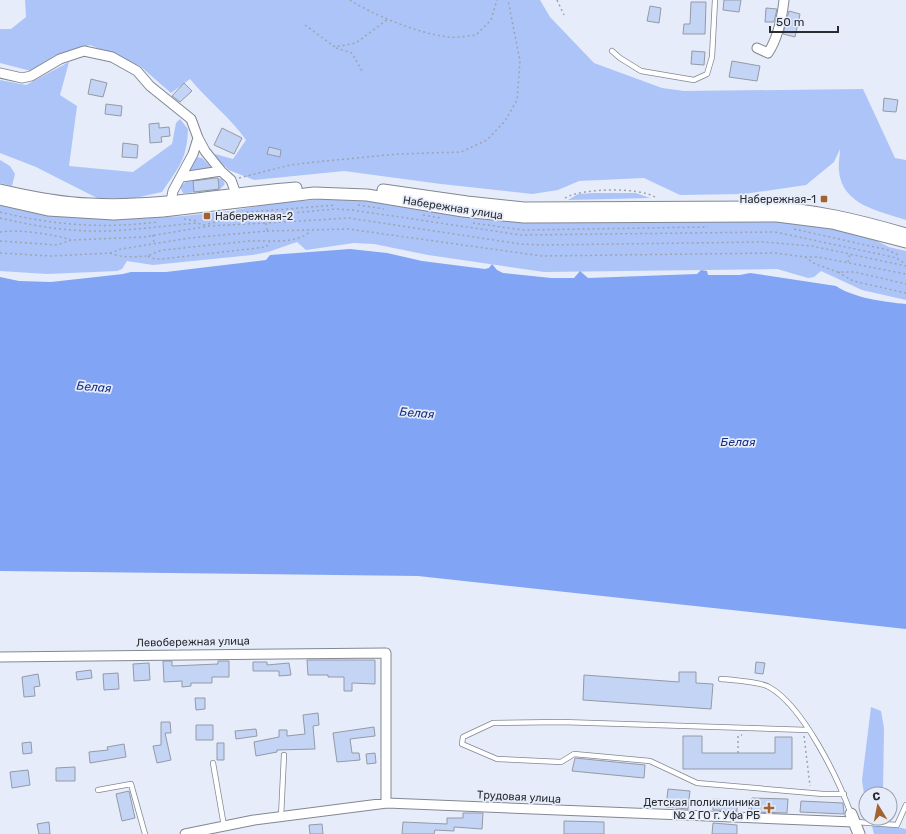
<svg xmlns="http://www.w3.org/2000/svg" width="906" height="834" font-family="Rubik,sans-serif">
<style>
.green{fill:#adc4f8}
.water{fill:#82a4f4}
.building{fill:#c4d4f5;stroke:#949aa6}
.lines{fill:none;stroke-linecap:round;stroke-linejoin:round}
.service-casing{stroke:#828893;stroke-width:6}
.minor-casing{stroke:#828893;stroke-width:11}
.tertiary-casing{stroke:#828893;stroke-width:13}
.path{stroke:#9ea3ad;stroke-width:1.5;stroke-dasharray:2 3;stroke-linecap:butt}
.service{stroke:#fff;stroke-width:4.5}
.minor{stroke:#fff;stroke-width:9}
.tertiary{stroke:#fff;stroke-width:11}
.poi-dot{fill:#a4622f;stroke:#e6ecf9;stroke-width:1.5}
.labels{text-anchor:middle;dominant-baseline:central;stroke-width:3.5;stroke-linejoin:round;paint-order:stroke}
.poi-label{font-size:11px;fill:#292c31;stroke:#e6ecf9;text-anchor:end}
.street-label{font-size:11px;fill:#292c31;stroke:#e6ecf9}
.water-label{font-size:12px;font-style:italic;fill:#152f89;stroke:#e6ecf9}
</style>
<rect width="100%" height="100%" fill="#e6ecf9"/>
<!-- green -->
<path class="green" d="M25 0H540L550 17 594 63 662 88 684 91 863 89 895 158 906 160V220C879 211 842 205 839 171 838 164 840 156 840 149L834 162 806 185 744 194 680 195 644 178 579 181 558 190 532 194 441 184 344 171 254 180 229 170 214 157 215 154 233 159 246 140C231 118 207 100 190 79L171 93 140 66 90 45 54 56 31 71 0 63V29H11L26 17Z
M69 62 60 95 77 106 69 166 133 172 172 144 176 123 180 119 188 129C187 159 179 167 162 192L135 198H97L36 167 0 153V80L26 85Z
M196 157 202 158 210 166 208 170 192 172 190 169Z
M0 160 10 166 15 174 12 186 0 183Z
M218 178 222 179 225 184 219 190 187 193H183L180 187 186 182Z
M594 193H636L650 198 568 200 578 194Z
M336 198 776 221 831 228 869 237 889 247 906 251V300L862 290 821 271 814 277 808 278 777 269 544 272 428 255 374 244 354 243 306 250 297 242 268 252 252 255 153 265 127 261 122 269 117 271 47 274 0 271V204L48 214 114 220 183 216 229 211 277 203Z
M871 707 881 711 884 728 883 794H866V808L862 780Z
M888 825 906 829V834H874L872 826Z"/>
<!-- water -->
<path class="water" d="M350 249 387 253 422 261 485 269 489 268 492 264 497 270 503 273 551 278H574L580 271 588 278 697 274 701 270 707 271 708 275H740L750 273 836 286C854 298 884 302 906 304V629L418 576 0 571V277L19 281 51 282 123 274 131 272H166L266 260 270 255Z"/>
<!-- building -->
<path class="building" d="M724 0H741L739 12 723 10Z
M691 2H706L705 34H683L684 24H690Z
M650 6 661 8 659 23 647 21Z
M766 8 777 9 774 22H765Z
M789 11 800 14 795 37 783 34Z
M692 51 705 52 704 65 691 64Z
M732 61 760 66 757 81 729 77Z
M91 79 107 83 103 97 88 94Z
M184 83 192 91 180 102 172 96Z
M884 98 898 100 896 112 883 111Z
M106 104 122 106 121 116 105 114Z
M159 123V128L169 127 170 136 161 137 162 142 150 143 149 124Z
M222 128 242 138 234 154 214 145Z
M123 143 138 145 137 158 122 157Z
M269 147 281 150 280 157 267 154Z
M215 178H218L219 189 194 192 193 181Z
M307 660H375V684L352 683V691H344V677H328V675H308Z
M163 661H172V666L218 664V661H229V677H212V683H191V686L182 687V681L164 682Z
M253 662H267V665L289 663 291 675 279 676V671H253Z
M756 662 765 663 763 674 755 673Z
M149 663 150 680 134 681 133 664Z
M91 670 92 678 77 680 76 672Z
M679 672H696V683L713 684 711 709 583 700 584 675 679 682Z
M118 673 119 689 104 690 103 674Z
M38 674 40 686 34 687 35 696 24 697 22 677Z
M195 698H205V709L196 710Z
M318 713 319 725 313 726 315 749 277 750V752L256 756 254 742 279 737V730H287V736L305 734 303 715Z
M161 722H170L171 733H165L171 760 157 763 153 746 161 745Z
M196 725H213V740H196Z
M374 727 375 736 350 739 352 753H359L360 760 337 762 333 733Z
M256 729 257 736 236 739 235 731Z
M683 736H702V753H775V737H792V769H683Z
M31 742 32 753 23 754 22 743Z
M217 743H224V760H217Z
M124 744 126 757 90 763 89 752 108 750 107 747Z
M375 753 376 763 367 764 366 754Z
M575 758 645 765 644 778 572 771Z
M75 767V781H56V768Z
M28 770 30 785 12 788 10 772Z
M668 789 690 791 688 809 666 807Z
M129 791 135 818 122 821 116 794Z
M752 798 788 799 787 813 751 812Z
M713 799 737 800V811L713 810Z
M801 801 843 803 844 814 800 812Z
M463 813H483L482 829 454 827V831L435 830 434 834H402L403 822 447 824V818H463Z
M564 821 604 822V834H564Z
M49 822 50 834H39L37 824Z
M713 823 737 825V834H712Z
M322 824 323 834H310L309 825Z"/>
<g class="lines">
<defs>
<path id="service" d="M612 51 620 58 641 71 694 80 707 74 712 57 715 0
M721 679C732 680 761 682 769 687 803 706 838 778 851 814
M808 730 561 722 493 723 463 737 462 744 497 759 561 762 574 754 650 761 697 783 823 794H844
M213 763 224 826
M98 790 131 784 145 834
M281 817 284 755
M856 822 897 825 906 805"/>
<path id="minor" d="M757 48 768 53C778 38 782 18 784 0
M0 73 22 78 31 76 60 59 84 51 112 57 137 71 150 86 191 119 198 138 205 151 221 171 231 180 236 194
M182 177 221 171
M171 201 173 191 193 154 198 138
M0 657 386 653V803
M185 834 254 820 387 803 854 822"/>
<path id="tertiary" d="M0 190C30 197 59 203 90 204 158 208 228 193 296 188
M383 190 467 202 524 208 763 207C813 209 858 220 906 234
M0 199 48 210 114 214 163 211 314 193 367 195 463 211 524 217 777 216 832 223 906 242
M851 814 859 834"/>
</defs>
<!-- service casing -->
<use href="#service" class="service-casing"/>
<!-- minor casing -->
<use href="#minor" class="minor-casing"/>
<!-- tertiary casing -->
<use href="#tertiary" class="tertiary-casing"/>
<!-- path -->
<path class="path" d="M350 0C373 15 420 34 448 37 457 38 467 36 476 35L491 20 497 0
M557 0 564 15
M305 25 335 47 356 43 388 19
M336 48 352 53 363 73
M239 178 290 165 315 162 398 154 461 152 487 140 505 121 517 100 520 61 508 0
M565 198C581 188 639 187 655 197
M358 205 384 209
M0 212C52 225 103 229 157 222
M423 215 441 218
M0 218C29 225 59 230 88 231 125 232 160 226 196 223L204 225 227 219 336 209 352 210 521 235 775 232 888 256 896 258 906 264
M217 218 236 213 336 205
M184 219 197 221
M473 223 523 230 708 227
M794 229 888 250 898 255
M267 231 348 229 542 256 775 253 805 257H818L906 274
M0 232C19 229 53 234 71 240
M153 235 154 243
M0 241 57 245 71 240 144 237 209 226 266 223
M0 253 50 256 110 253 121 249 190 238 267 231 266 223 349 218 520 244 543 245 764 242 812 246 906 266
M110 253C121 258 135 257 146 256 152 255 157 251 163 250 192 247 221 244 249 241 269 240 295 245 311 231
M148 256 155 259H162L266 247 270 242
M805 257 815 264 838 272H855L906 284
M848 262 850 254
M838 272 853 281 906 293
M804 736 810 786
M738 753V736L742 735
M749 809V804H752"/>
<!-- service -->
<use href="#service" class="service"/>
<!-- minor -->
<use href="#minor" class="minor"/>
<!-- tertiary -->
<use href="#tertiary" class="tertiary"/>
</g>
<!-- markers -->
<g class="poi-dot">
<rect x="820" y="195" width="8" height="8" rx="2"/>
<rect x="203" y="212" width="8" height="8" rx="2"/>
<path d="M767 802h4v4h4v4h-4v4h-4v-4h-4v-4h4z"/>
</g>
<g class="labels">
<!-- poi labels -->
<g class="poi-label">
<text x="816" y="199">Набережная-1</text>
<text x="215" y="216" text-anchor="start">Набережная-2</text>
<text x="760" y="802">Детская поликлиника<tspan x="760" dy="13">№ 2 ГО г. Уфа РБ</tspan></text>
</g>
<!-- street labels -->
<g class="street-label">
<text transform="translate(453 208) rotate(9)">Набережная улица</text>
<text transform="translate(193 642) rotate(-1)">Левобережная улица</text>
<text transform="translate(519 797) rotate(3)">Трудовая улица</text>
</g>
<!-- water labels -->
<g class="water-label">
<text transform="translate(94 387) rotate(5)">Белая</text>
<text transform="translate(417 413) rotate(5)">Белая</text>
<text x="738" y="442">Белая</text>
</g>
</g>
<!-- north arrow -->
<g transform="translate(878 806) rotate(350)"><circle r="19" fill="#e6ecf9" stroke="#9a9fa9"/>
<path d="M0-3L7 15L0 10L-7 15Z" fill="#a4622f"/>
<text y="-6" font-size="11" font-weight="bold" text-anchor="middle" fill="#292c31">С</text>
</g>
<!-- scale -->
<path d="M770 26v6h68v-6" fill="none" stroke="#292c31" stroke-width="2"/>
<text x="776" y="26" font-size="12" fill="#292c31" stroke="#e6ecf9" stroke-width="3" paint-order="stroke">50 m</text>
</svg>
